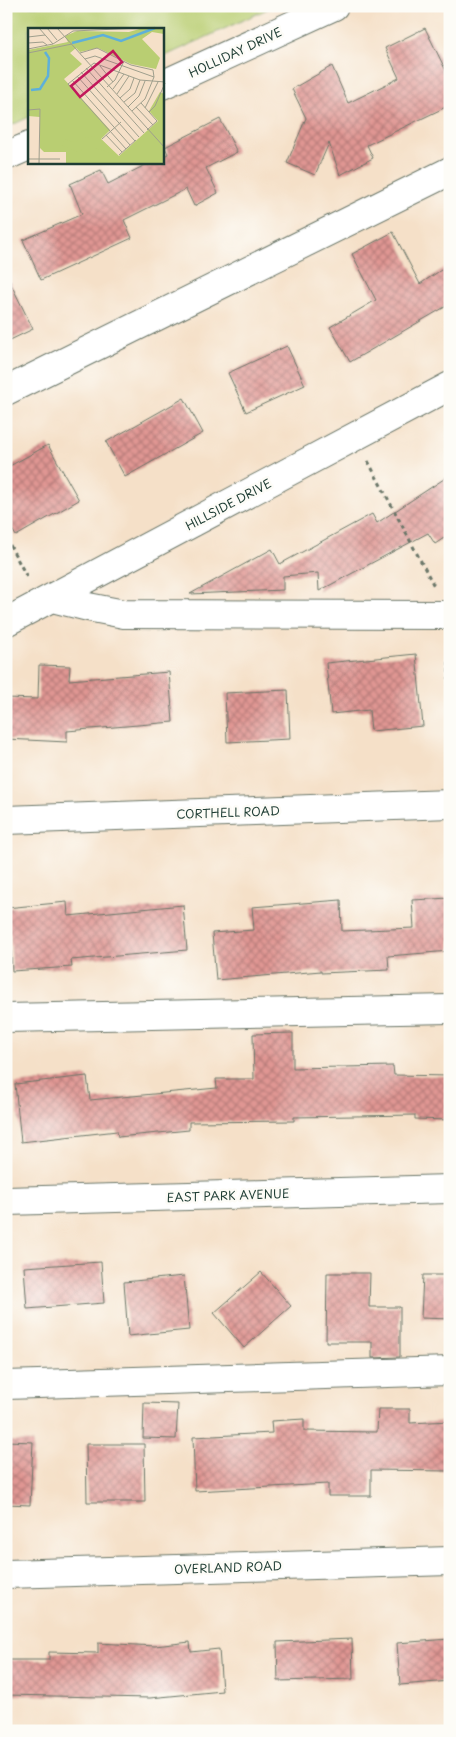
<svg xmlns="http://www.w3.org/2000/svg" width="456" height="1737" font-family="'Playpen Sans',sans-serif">
<style>
.green{fill:#b9ce72;stroke:#6c8653}
.building{fill:url(#building-cross-hatch)}
.lines{fill:none;stroke-linecap:round;stroke-linejoin:round}
.minor-casing{stroke:#6a7668;stroke-width:30}
.path{stroke:#6a7668;stroke-width:3;stroke-dasharray:4 4;stroke-linecap:butt}
.minor{stroke:#fff;stroke-width:28}
.labels{text-anchor:middle;dominant-baseline:central;stroke-width:5;stroke-linejoin:round;paint-order:stroke}
.street-label{font-size:12px;fill:#1f3d34;stroke:#fdfcf7}
.inset-river{fill:none;stroke:#5eb0d9;stroke-width:2.5}
.inset-road{fill:none;stroke:#9f9f8d;stroke-width:1}
.view{fill:#c2185b;fill-opacity:0.15;stroke:#c2185b;stroke-width:2.5}
.inset-edge{fill:none;stroke:#1f3d34;stroke-width:2.5}
</style>
<defs>
<pattern id="building-cross-hatch" width="8" height="8" patternUnits="userSpaceOnUse" patternTransform="scale(1.25)"><rect width="8" height="8" fill="#e09693"/><path d="M0 0l8 8M0 8l8-8" fill="none" stroke="#b57c79"/></pattern>
</defs>
<rect width="100%" height="100%" fill="#fdfcf7"/>
<filter id="ink" filterUnits="userSpaceOnUse"><feTurbulence type="fractalNoise" baseFrequency=".02" numOctaves="2"/><feDisplacementMap in="SourceGraphic" scale="10" xChannelSelector="R" yChannelSelector="G"/><feConvolveMatrix kernelMatrix="1 2 1 2 8 2 1 2 1" color-interpolation-filters="sRGB"/></filter>
<filter id="wash" filterUnits="userSpaceOnUse"><feTurbulence type="fractalNoise" baseFrequency=".0096" numOctaves="4" result="noise"/><feDisplacementMap in="SourceGraphic" scale="20" xChannelSelector="R" yChannelSelector="G"/><feGaussianBlur stdDeviation="1.12" result="paint"/><feColorMatrix in="noise" values="0 0 0 0 0 0 0 0 0 0 0 0 0 0 0 0 0 1.4 0 .05"/><feComposite in="paint" operator="in"/></filter>
<g filter="url(#wash)">
<rect width="100%" height="100%" fill="#f5e0c8"/>
<!-- green -->
<path class="green" d="M6 6H274L163 57 162 29H29V117L6 128Z"/>
<g id="blocks">
<!-- building -->
<path class="building" d="M425 28 450 79V105L367 145 373 158 340 175 329 143 315 175 287 163 306 118 292 89 332 66 348 103 399 78 385 48Z
M220 119 237 152 206 168 218 193 194 206 186 189 124 220 132 238 41 280 23 240 82 214 70 184 101 170 108 184 151 162H162V157L168 154 165 147Z
M393 232 420 284 450 264V304L350 362 330 327 376 300 352 254Z
M6 274 33 329 6 342Z
M287 346 305 385 246 412 228 373Z
M184 398 203 433 125 477 106 442Z
M48 445 79 500 16 536 6 519V468Z
M450 475V534L435 544 428 533 319 591 318 573 283 576V590L190 594 272 549 280 564 372 514 377 523Z
M416 654 423 726 371 731 369 710 331 714 326 663Z
M39 665 70 666 69 680 169 672 173 722 67 731V742L6 739V698L38 699Z
M288 690 290 739 227 742 225 693Z
M450 898V951L388 956 389 970 321 973V971L216 980 212 933 254 930 252 907 341 900 342 931 414 928 412 900Z
M67 902 68 916 183 905 187 950 71 960 72 967 12 971 10 934H6V908Z
M293 1033V1068L393 1066 394 1075 450 1076V1120L415 1119V1115L294 1117V1121L189 1122V1130L118 1137 117 1131 21 1142 15 1084 87 1076 90 1100 217 1088 216 1079H254L253 1034Z
M101 1262 104 1303 27 1309 24 1267Z
M261 1272 291 1306 244 1348 214 1313Z
M327 1273H370L369 1307H400V1357L372 1358V1342H326Z
M423 1275H450V1319L421 1318Z
M184 1276 189 1330 128 1336 124 1282Z
M144 1403 178 1404 176 1439 143 1438Z
M378 1409H410V1423L450 1421V1471L371 1470V1496H328V1484L195 1491 193 1437 272 1433 271 1421 304 1419V1431L377 1432Z
M6 1441 33 1442 30 1505 6 1504Z
M86 1444H144L145 1502H87Z
M352 1639 353 1679 278 1681 277 1642Z
M450 1639V1681L400 1685 397 1643Z
M190 1642 191 1652 219 1649 222 1691 150 1698 6 1695V1660H49V1652L98 1653V1643L155 1646Z"/>
</g>
</g>
<g filter="url(#ink)">
<use href="#blocks" fill-opacity="0" stroke="#6a7668" stroke-width="1"/>
<g class="lines">
<defs>
<path id="minor" d="M162 85 334 6
M6 156 29 146
M6 391 450 171
M52 598 88 607 124 614 450 615
M6 622 450 386
M6 820 450 804
M6 1018 450 1009
M6 1201 450 1189
M6 1385 450 1371
M6 1574 450 1561"/>
</defs>
<!-- minor casing -->
<use href="#minor" class="minor-casing"/>
<!-- path -->
<path class="path" d="M368 461 434 586
M6 538 28 579
M447 777 449 643"/>
<!-- minor -->
<use href="#minor" class="minor"/>
</g>
</g>
<g class="labels">
<!-- street labels -->
<g class="street-label">
<text transform="translate(235 52) rotate(-25)">HOLLIDAY DRIVE</text>
<text transform="translate(228 504) rotate(-28)">HILLSIDE DRIVE</text>
<text transform="translate(228 812) rotate(-2)">CORTHELL ROAD</text>
<text transform="translate(228 1195) rotate(-2)">EAST PARK AVENUE</text>
<text transform="translate(228 1567) rotate(-2)">OVERLAND ROAD</text>
</g>
</g>
<!-- overview -->
<g transform="translate(28 28)">
<rect width="136" height="136" fill="#f5e0c8"/>
<path d="M115 0H136V6L124 4 114 11 132 30 128 41 103 36 70 20 52 24 48 20 42 25 54 36 36 51 82 102 73 111 91 128 130 93 121 83 132 64 136 66V136H38V124H16L12 120V89L0 88V22L40 14 37 8 49 3 101 4Z" fill="#b9ce72"/>
<path d="M64 108 73 111 89 127 67 120H57L50 124 33 117 37 111 45 114Z" fill="#b9ce72"/>
<path class="inset-river" d="M44 15 75 7 93 13 127 0M3 62 12 61 20 48 21 30 17 24"/>
<path class="inset-road" d="M11 0 25 16M19 0 29 12M29 0 137 120M0 9 17 7M0 15 15 14 19 17M0 21 25 16 45 3 111 0M0 25 44 16M52 25 69 20 103 37 125 42 126 49 117 71 104 83M57 31 67 28 126 49M72 38 85 54M58 40 116 105M53 44 111 109M49 48 107 113M44 52 102 117M79 59 87 52 96 33M85 61 96 46M89 66 101 48M92 70 102 61 106 50M96 74 107 65 112 52M113 75 129 93 119 102M100 79 111 68 117 53M108 79 125 97M117 80 130 54M0 82 12 81 11 136M121 84 127 78 137 55M78 107 94 124M74 111 93 94M98 121 40 56 66 35 112 52 137 54M91 127 108 112M0 131H32"/>
<path class="view" d="M85 23 94 34 52 69 43 58Z"/>
<rect width="136" height="136" class="inset-edge"/>
</g>
<!-- margin -->
<rect width="456" height="1737" fill="none" stroke="#fdfcf7" stroke-width="25"/>
</svg>
